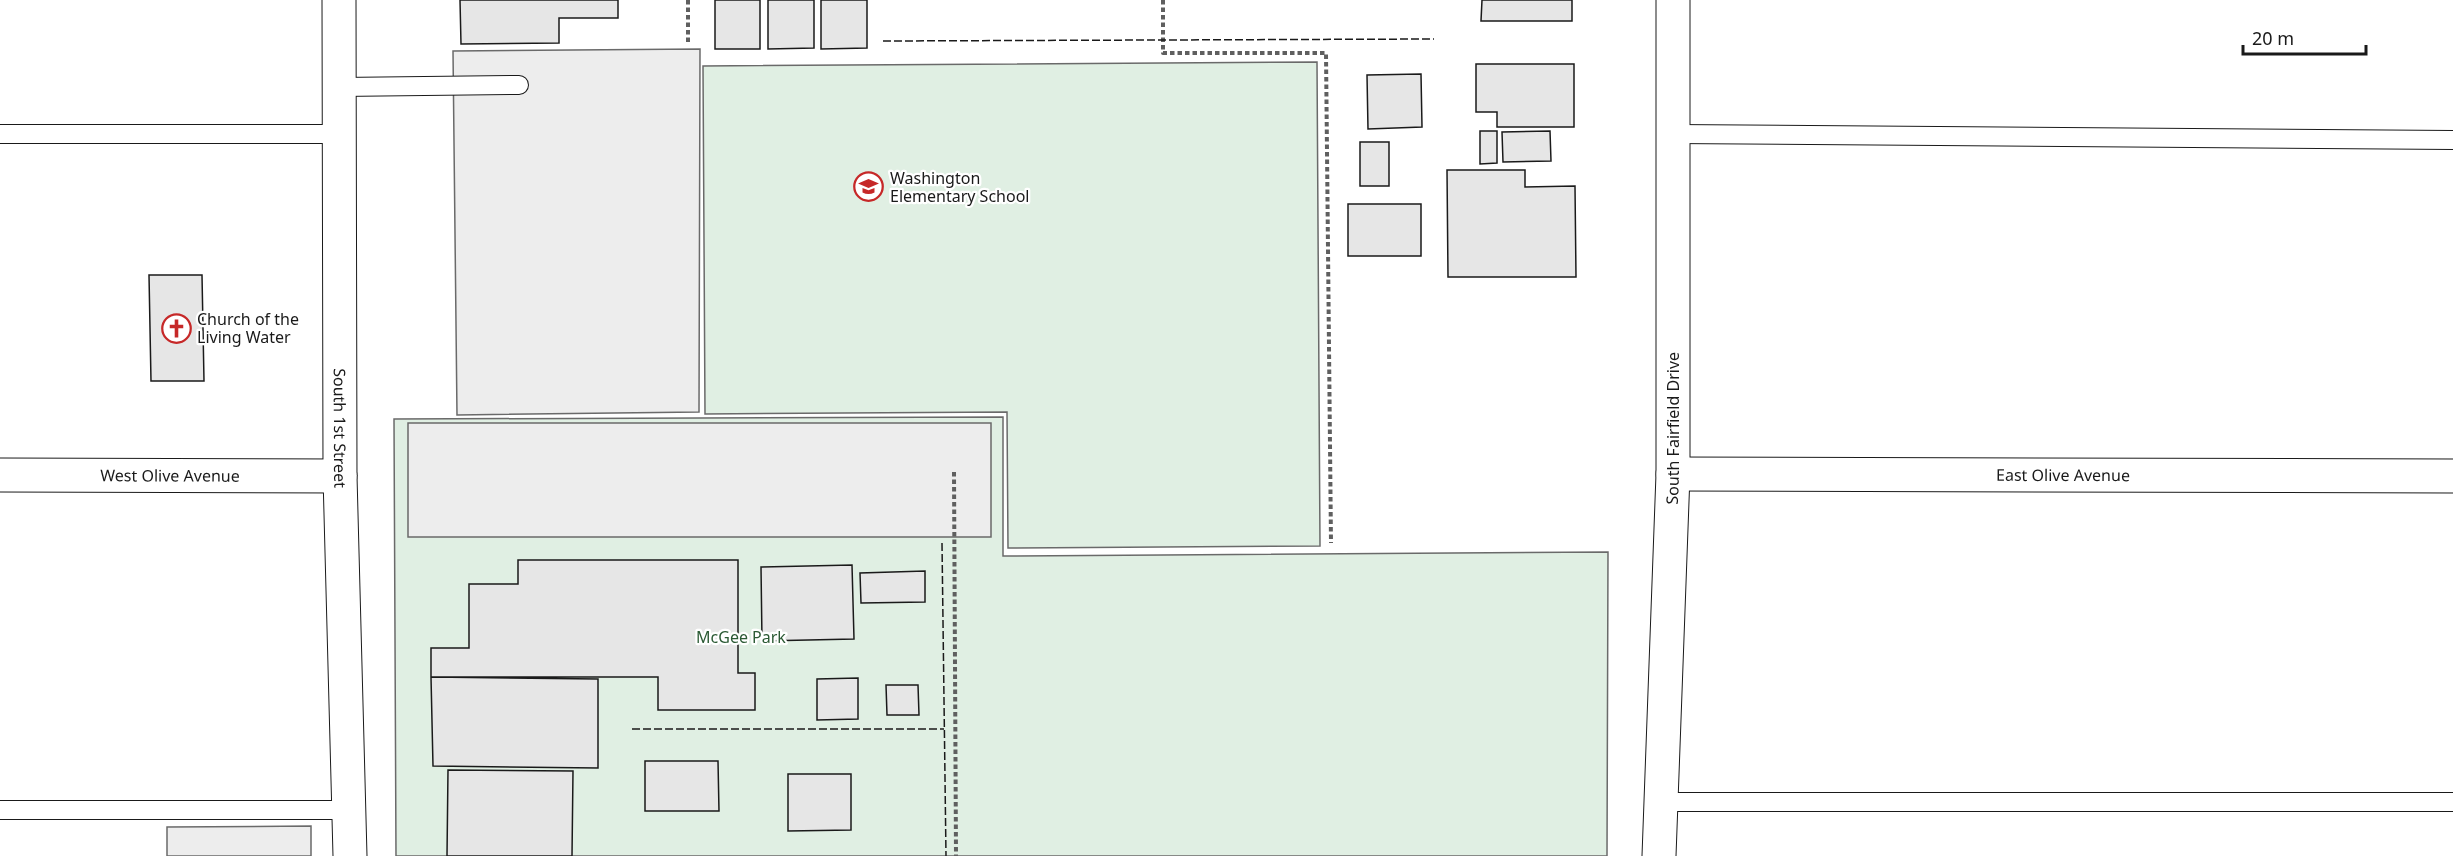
<svg xmlns="http://www.w3.org/2000/svg" width="2453" height="856" font-family="'Noto Sans',sans-serif">
<style>
.green{fill:#e0efe3;stroke:#6a6a6a;stroke-width:1.5}
.parking{fill:#ededed;stroke:#6a6a6a;stroke-width:1.5}
.building{fill:#e6e6e6;stroke:#1a1a1a;stroke-width:1.5}
.lines{fill:none;stroke-linecap:round;stroke-linejoin:round}
.lane-casing{stroke:#1a1a1a;stroke-width:20}
.street-casing{stroke:#1a1a1a;stroke-width:35}
.path{stroke:#5f5f5f;stroke-width:4;stroke-dasharray:4.5 3;stroke-linecap:butt}
.lane{stroke:#fff;stroke-width:18}
.street{stroke:#fff;stroke-width:33}
.fence{stroke:#1a1a1a;stroke-width:1.5;stroke-dasharray:8 3;stroke-linecap:butt}
.labels{text-anchor:middle;dominant-baseline:central;stroke-width:4.5;stroke-linejoin:round;paint-order:stroke}
.poi-label{font-size:16px;fill:#1a1a1a;stroke:#fff;text-anchor:start}
.street-label{font-size:16px;fill:#1a1a1a;stroke:#fff}
.park-label{font-size:16px;fill:#2b5a34;stroke:#fff}
</style>
<rect width="100%" height="100%" fill="#fff"/>
<!-- green -->
<path class="green" d="M1317 62 1320 546 1008 548 1007 412 705 414 703 66Z
M1003 417V556L1608 552 1607 856H396L394 419Z"/>
<!-- parking -->
<path class="parking" d="M700 49 699 412 457 415 453 51Z
M408 423H991V537H408Z
M311 826V856H167V827Z"/>
<!-- building -->
<path class="building" d="M460 0H618V18H559V43L461 44Z
M715 0H760V49H715Z
M768 0H814V48L768 49Z
M821 0H867V48L821 49Z
M1482 0H1572V21H1481Z
M1476 64H1574V127H1497V112H1476Z
M1421 74 1422 127 1368 129 1367 75Z
M1480 131H1497V163L1480 164Z
M1550 131 1551 161 1503 162 1502 132Z
M1360 142H1389V186H1360Z
M1447 170H1525V187L1575 186 1576 277H1448Z
M1348 204H1421V256H1348Z
M149 275H202L204 381H151Z
M518 560H738V673H755V710H658V677H431V648H469V584H518Z
M852 565 854 639 762 641 761 567Z
M925 571V602L861 603 860 573Z
M431 677 598 679V768L433 766Z
M858 678V719L817 720V679Z
M886 685H918L919 715H887Z
M645 761H718L719 811H645Z
M448 770 573 771 572 856H447Z
M788 774H851V830L788 831Z"/>
<g class="lines">
<defs>
<path id="lane" d="M339 87 519 85
M0 134H339
M1673 134 2453 140
M1661 802H2453
M0 810H348"/>
<g id="street">
<path id="s1" d="M339 0 340 476 350 856"/>
<path id="s2" d="M1673 474 2453 476"/>
<path id="s3" d="M0 475 340 476"/>
<path id="s4" d="M1659 856 1673 474V0"/>
</g>
</defs>
<!-- lane casing -->
<use href="#lane" class="lane-casing"/>
<!-- street casing -->
<use href="#street" class="street-casing"/>
<!-- path -->
<path class="path" d="M688 0V42
M1163 0V53H1326L1331 543
M954 472 956 856"/>
<!-- lane -->
<use href="#lane" class="lane"/>
<!-- street -->
<use href="#street" class="street"/>
<!-- fence -->
<path class="fence" d="M883 41 1434 39
M942 543 946 856
M632 729H944"/>
</g>
<!-- icons -->
<defs>
<symbol id="school-ring" viewBox="-11 -11 22 22"><circle r="9.5" fill="#fff" stroke="#c62828" stroke-width="1.5"/><path d="M0-5L7-2L0 1L-7-2ZM-4 1L0 2.5L4 1V4Q0 6-4 4Z" fill="#c62828"/></symbol>
<symbol id="church-ring" viewBox="-11 -11 22 22"><circle r="9.5" fill="#fff" stroke="#c62828" stroke-width="1.5"/><path d="M-1.2-6h2.4v3.5h3.3v2.4h-3.3V6h-2.4V-.1h-3.3v-2.4h3.3Z" fill="#c62828"/></symbol>
</defs>
<g fill-rule="evenodd">
<use href="#school-ring" x="852" y="170" width="33" height="33"/>
<use href="#church-ring" x="160" y="312" width="33" height="33"/>
</g>
<g class="labels">
<!-- poi labels -->
<g class="poi-label">
<text x="890" y="178">Washington<tspan x="890" dy="18">Elementary School</tspan></text>
<text x="197" y="319">Church of the<tspan x="197" dy="18">Living Water</tspan></text>
</g>
<!-- street labels -->
<g class="street-label">
<text stroke="none"><textPath href="#s1" startOffset="428">South 1st Street</textPath></text>
<text stroke="none"><textPath href="#s4" startOffset="428">South Fairfield Drive</textPath></text>
<text stroke="none"><textPath href="#s3" startOffset="170">West Olive Avenue</textPath></text>
<text stroke="none"><textPath href="#s2" startOffset="390">East Olive Avenue</textPath></text>
</g>
<!-- park labels -->
<g class="park-label">
<text x="741" y="637">McGee Park</text>
</g>
</g>
<!-- scale -->
<path d="M2243 45v9h123v-9" fill="none" stroke="#1a1a1a" stroke-width="3"/>
<text x="2252" y="45" font-size="18" fill="#1a1a1a" stroke="#ffffff" stroke-width="4.5" paint-order="stroke">20 m</text>
</svg>
